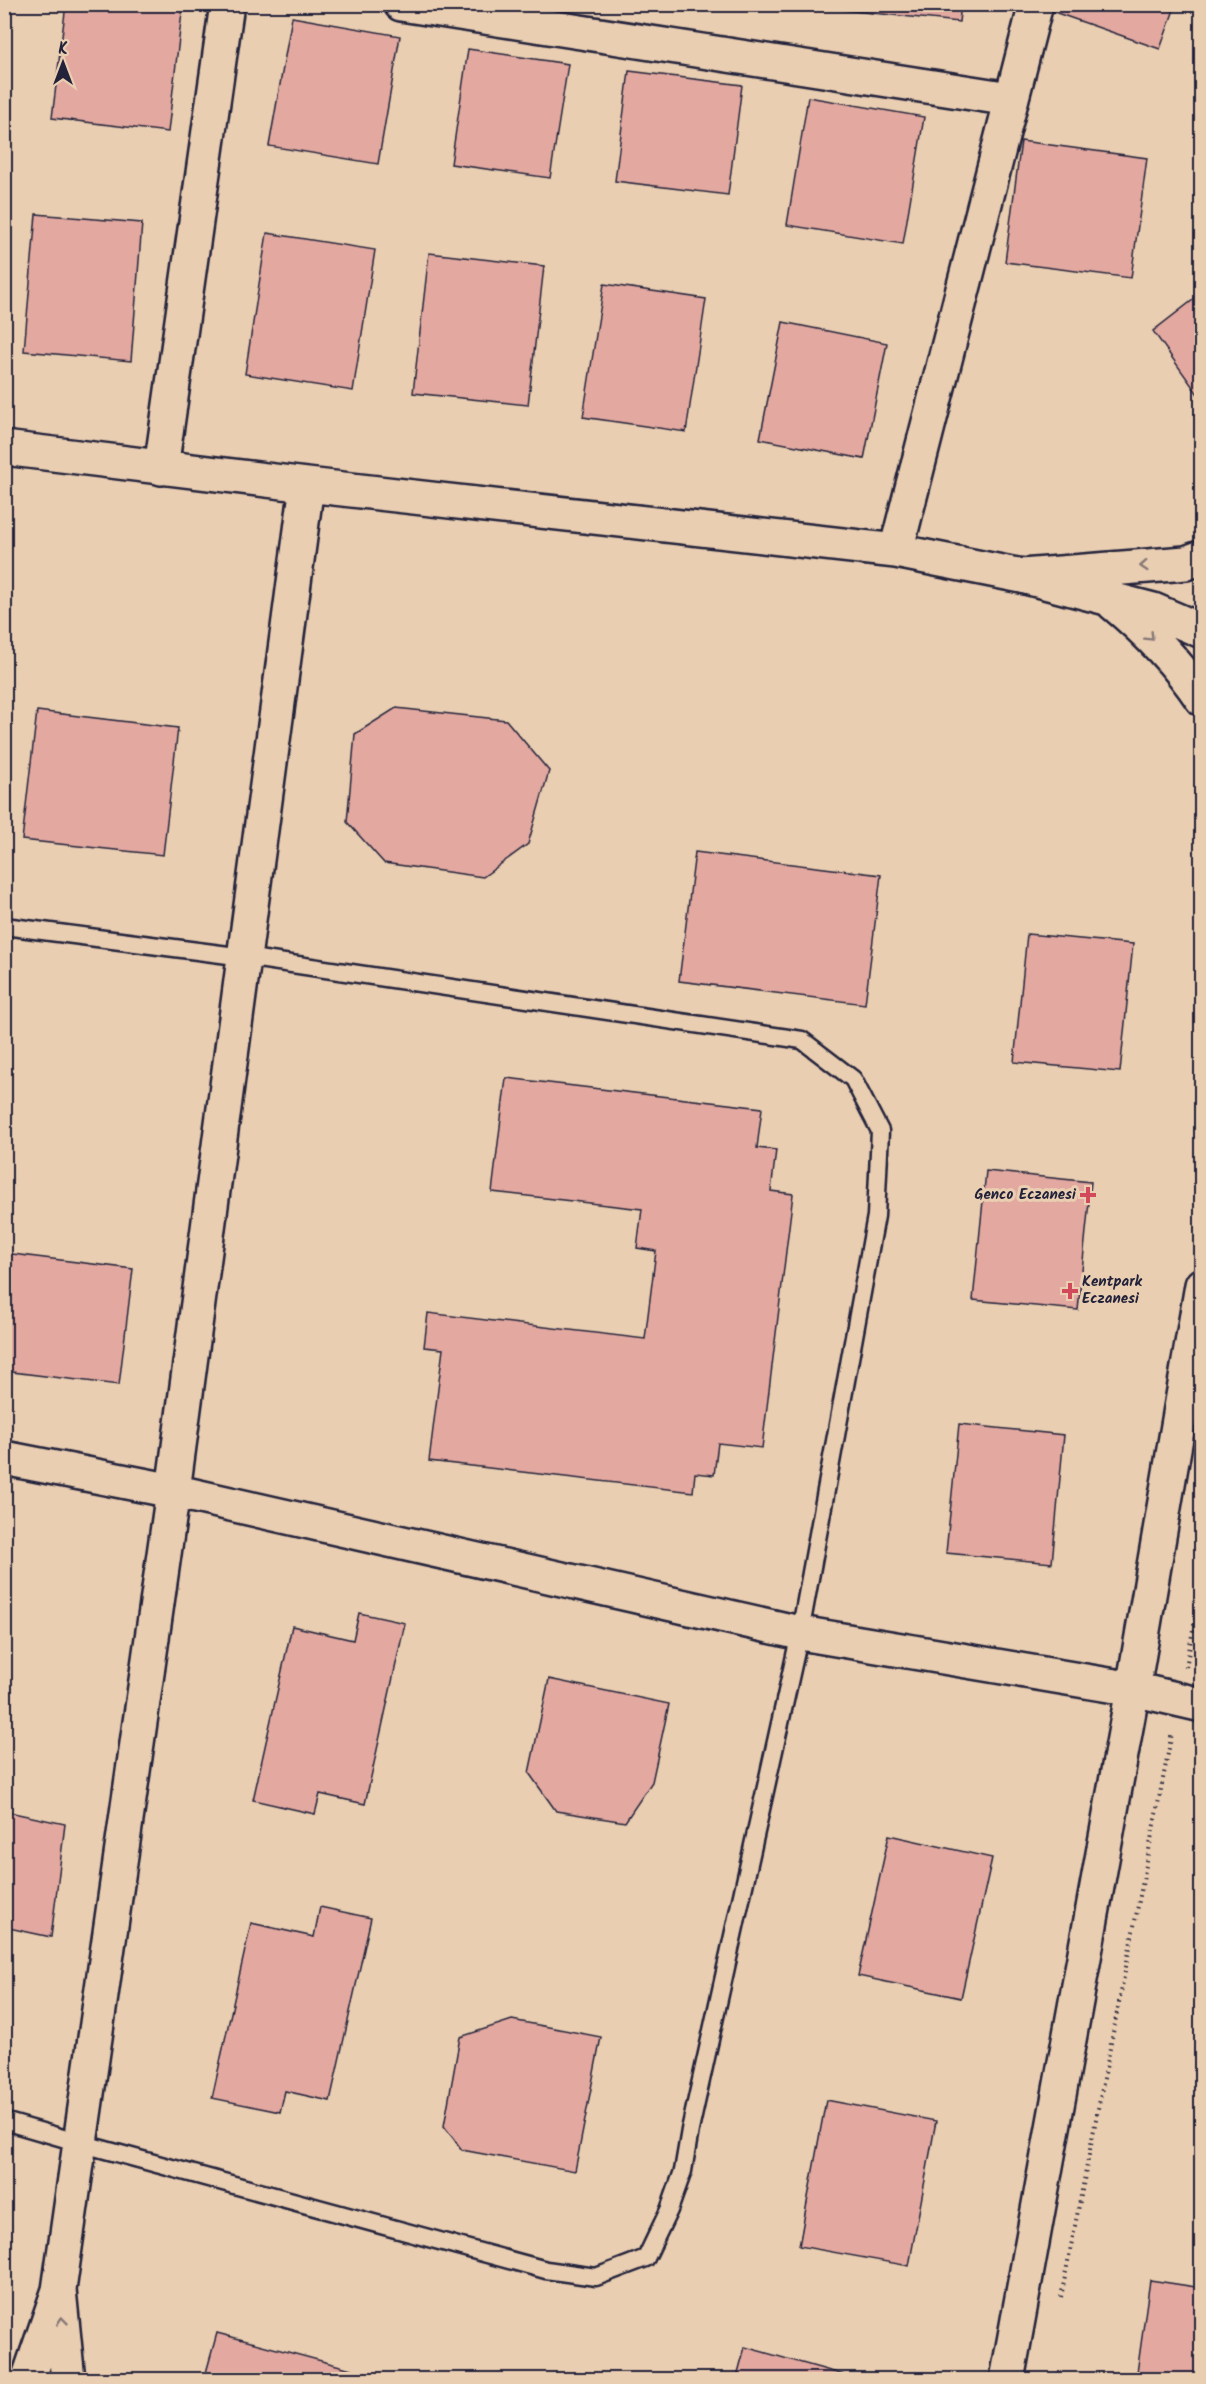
<svg xmlns="http://www.w3.org/2000/svg" width="1206" height="2384" font-family="Kalam,sans-serif">
<style>
.building{fill:#e3a9a0;stroke:#22223b;stroke-width:1.5}
.lines{fill:none;stroke-linecap:round;stroke-linejoin:round}
.lane-casing{stroke:#22223b;stroke-width:21}
.street-casing{stroke:#22223b;stroke-width:38}
.path{stroke:#22223b;stroke-width:4;stroke-dasharray:1.5 4.5;stroke-linecap:butt}
.lane{stroke:#eaceb1;stroke-width:16}
.street{stroke:#eaceb1;stroke-width:33}
.oneway{stroke:#867876}
.poi-dot{fill:#d1495b;stroke:#eaceb1;stroke-width:2}
.labels{text-anchor:middle;dominant-baseline:central;stroke-width:6;stroke-linejoin:round;paint-order:stroke}
.poi-label{font-size:15px;font-weight:bold;fill:#22223b;stroke:#eaceb1;text-anchor:end}
</style>
<rect width="100%" height="100%" fill="#eaceb1"/>
<filter id="ink" filterUnits="userSpaceOnUse"><feTurbulence type="fractalNoise" baseFrequency=".0167" numOctaves="2"/><feDisplacementMap in="SourceGraphic" scale="12" xChannelSelector="R" yChannelSelector="G"/><feConvolveMatrix kernelMatrix="1 2 1 2 8 2 1 2 1" color-interpolation-filters="sRGB"/></filter>
<g filter="url(#ink)">
<!-- building -->
<path class="building" d="M66 4H183L168 132 52 118Z
M845 4H961L959 22 844 10Z
M1053 4H1176L1160 49 1051 11Z
M292 17 400 36 378 164 269 146Z
M468 49 568 64 550 178 451 164Z
M629 71 742 85 728 195 615 181Z
M808 97 924 117 903 244 787 225Z
M1021 141 1147 158 1131 278 1005 262Z
M36 214 142 223 131 361 24 351Z
M267 233 375 250 353 391 245 374Z
M429 253 544 266 528 405 413 393Z
M604 284 706 299 686 432 583 417Z
M1202 293V400L1153 331Z
M783 322 887 343 864 459 760 439Z
M396 708 506 720 549 771 528 844 483 877 384 863 347 822 355 734Z
M37 711 178 728 163 855 22 840Z
M695 852 881 875 865 1004 679 981Z
M1027 934 1133 944 1120 1072 1014 1062Z
M506 1078 762 1108 757 1148 776 1150 771 1191 793 1194 762 1448 718 1443 714 1475 695 1473 693 1492 429 1461 443 1349 424 1347 428 1313 645 1339 656 1251 637 1248 642 1209 492 1192Z
M986 1171 1091 1182 1078 1310 973 1300Z
M4 1253 133 1269 119 1385 4 1371Z
M959 1424 1064 1435 1052 1563 946 1553Z
M359 1613 405 1623 365 1804 320 1794 315 1814 253 1800 292 1626 353 1640Z
M549 1679 669 1704 652 1782 625 1822 556 1811 529 1773Z
M4 1811 65 1824 51 1937 4 1927Z
M889 1835 992 1858 961 1998 858 1976Z
M320 1907 371 1918 330 2101 285 2091 280 2112 212 2098 251 1923 314 1937Z
M512 2020 601 2037 575 2171 462 2150 444 2126 460 2037Z
M1202 2091V2120L1196 2118Z
M826 2100 936 2121 909 2266 799 2246Z
M1150 2280 1202 2288V2380H1136Z
M217 2333 385 2378 384 2380H204Z
M745 2347 862 2380H736Z"/>
<g class="lines">
<defs>
<path id="lane" d="M4 926 244 957 802 1040 853 1079 880 1131 876 1216 800 1633 690 2130 683 2171 669 2210 646 2258 596 2277 546 2270 80 2143 4 2121"/>
<path id="street" d="M401 4 1010 99
M4 448 307 485 896 551 1036 4
M161 468 227 4
M896 551 1022 576
M1202 557 1186 563 1022 576 1153 610 1202 631
M1113 603C1147 631 1177 662 1202 699
M4 1458 173 1491 800 1633 1133 1689 1202 1705
M59 2290 173 1491 307 485
M28 2380 59 2290 68 2380
M1007 2380 1133 1689 1202 1285"/>
</defs>
<!-- lane casing -->
<use href="#lane" class="lane-casing"/>
<!-- street casing -->
<use href="#street" class="street-casing"/>
<!-- path -->
<path class="path" d="M1186 1667 1202 1582
M1061 2297 1172 1733"/>
<!-- lane -->
<use href="#lane" class="lane"/>
<!-- street -->
<use href="#street" class="street"/>
</g>
<!-- one-way arrows -->
<defs><path id="oneway-chevron" d="M-2-3.5L2.5 0L-2 3.5" fill="none" stroke-width="1.6" stroke-linecap="round" stroke-linejoin="round" transform="scale(1.5)"/></defs>
<g class="oneway">
<use href="#oneway-chevron" transform="translate(1144 566) rotate(176)"/>
<use href="#oneway-chevron" transform="translate(1150 637) rotate(45)"/>
<use href="#oneway-chevron" transform="translate(62 2321) rotate(-96)"/>
</g>
</g>
<!-- markers -->
<g class="poi-dot">
<path d="M1085 1186h6v6h6v6h-6v6h-6v-6h-6v-6h6z"/>
<path d="M1067 1282h6v6h6v6h-6v6h-6v-6h-6v-6h6z"/>
</g>
<g class="labels">
<!-- poi labels -->
<g class="poi-label">
<text x="1076" y="1195">Genco Eczanesi</text>
<text x="1082" y="1282" text-anchor="start">Kentpark<tspan x="1082" dy="17">Eczanesi</tspan></text>
</g>
</g>
<!-- margin -->
<rect width="1206" height="2384" fill="none" stroke="#eaceb1" stroke-width="24"/>
<rect x="12" y="12" width="1182" height="2360" fill="none" stroke="#22223b" stroke-width="2" filter="url(#ink)"/>
<!-- north arrow -->
<g transform="translate(63 63)" stroke="#eaceb1" stroke-width="4.5" paint-order="stroke">
<path d="M0-4.5L10 22L0 15L-10 22Z" fill="#22223b"/>
<text y="-9" font-size="16" font-weight="bold" text-anchor="middle" fill="#22223b">K</text>
</g>
</svg>
